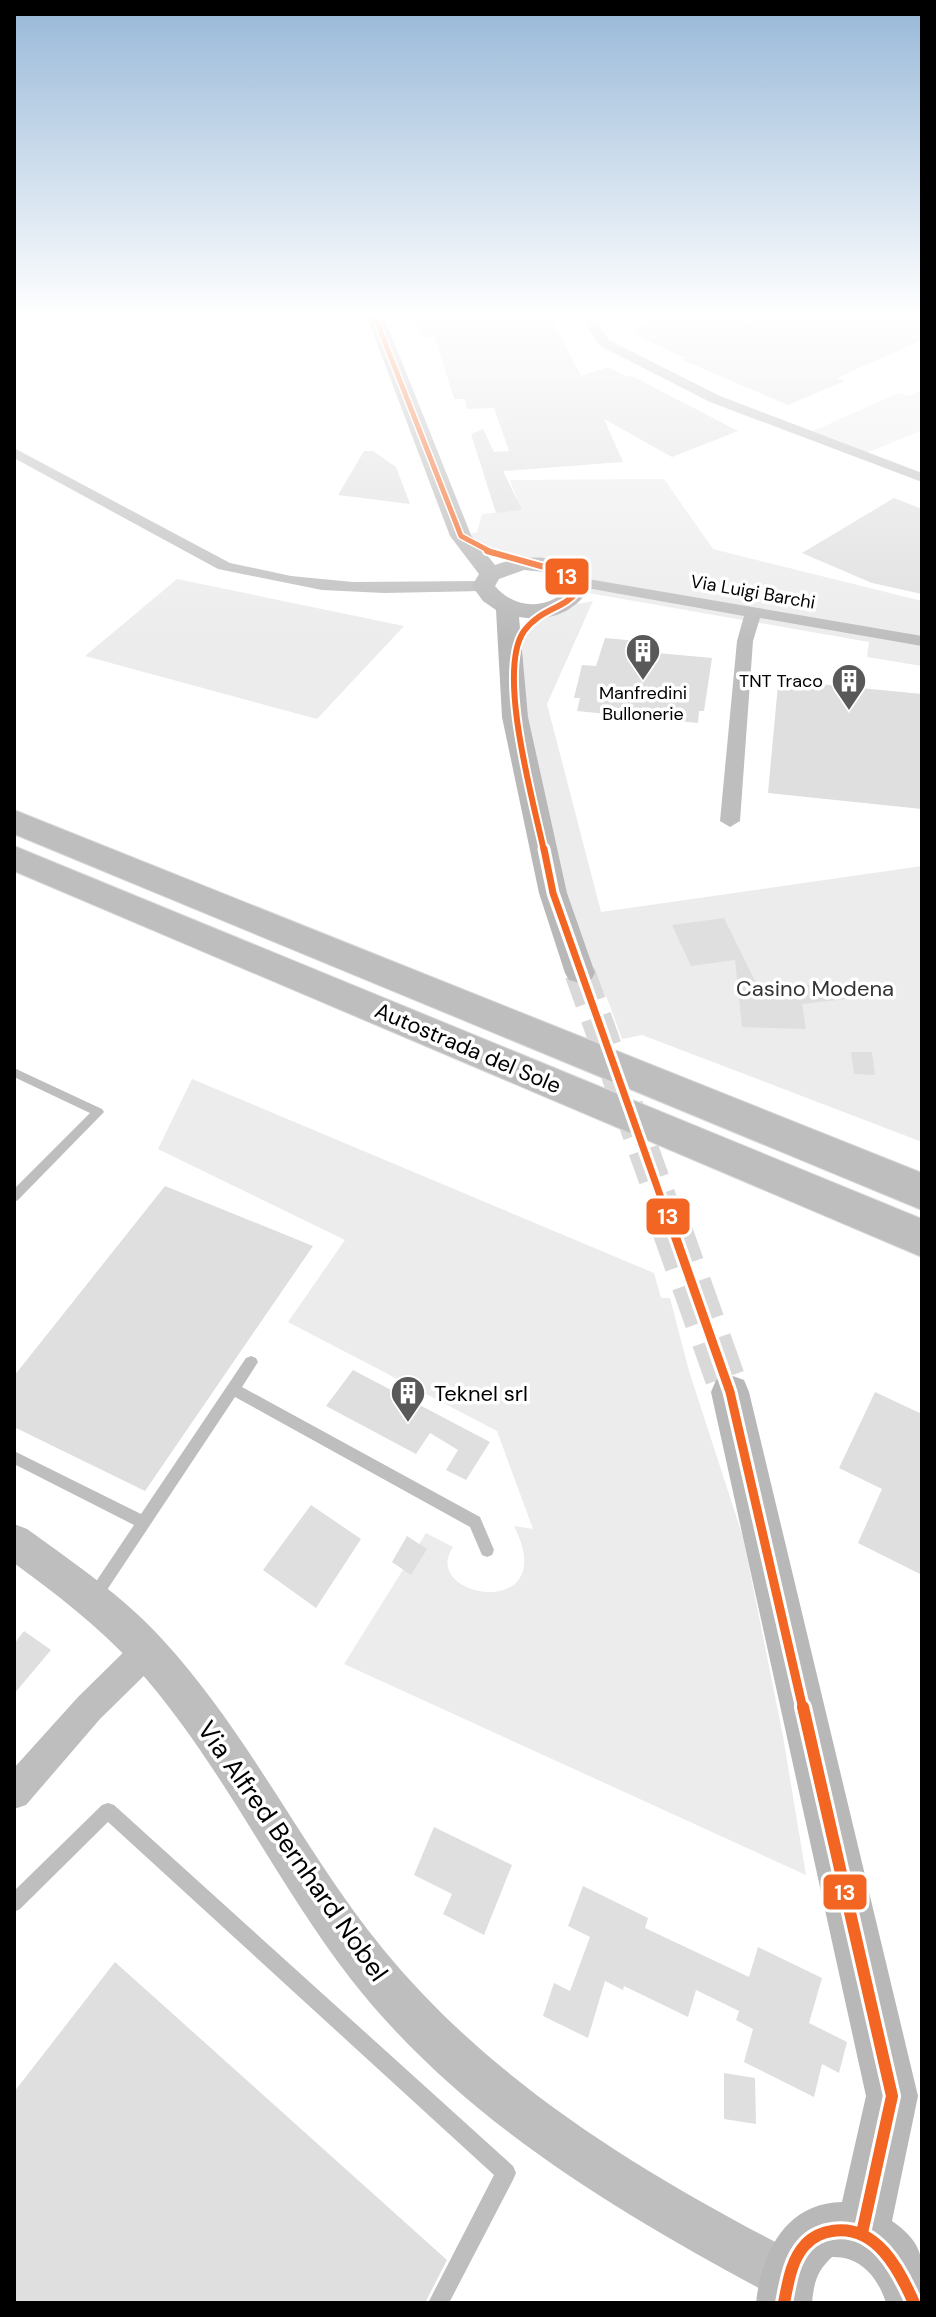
<svg xmlns="http://www.w3.org/2000/svg" width="936" height="2317" font-family="'DM Sans',sans-serif">
<style>
.green{fill:#ececec}
.building{fill:#dfdfdf}
.lines{fill:none;stroke-linecap:round;stroke-linejoin:round}
.secondary-tunnel-far1{stroke:#d9d9d9;stroke-width:31;stroke-dasharray:31 16;stroke-linecap:butt}
.secondary-tunnel{stroke:#d9d9d9;stroke-width:40;stroke-dasharray:40 20;stroke-linecap:butt}
.motorway-casing{stroke:#dbdbdb;stroke-width:2}
.service{fill:#bebebe;fill-rule:evenodd}
.minor{fill:#bebebe;fill-rule:evenodd}
.tertiary{fill:#bebebe;fill-rule:evenodd}
.secondary{fill:#b8b8b8;fill-rule:evenodd}
.motorway{fill:#bebebe;fill-rule:evenodd}
.bus-1-far4-casing{stroke:#fff;stroke-width:8}
.bus-1-far3-casing{stroke:#fff;stroke-width:10}
.bus-1-far2-casing{stroke:#fff;stroke-width:13}
.bus-1-far1-casing{stroke:#fff;stroke-width:15}
.bus-1-casing{stroke:#fff;stroke-width:18}
.bus-1-far4{stroke:#f26522;stroke-width:5}
.bus-1-far3{stroke:#f26522;stroke-width:6}
.bus-1-far2{stroke:#f26522;stroke-width:7}
.bus-1-far1{stroke:#f26522;stroke-width:9}
.bus-1{stroke:#f26522;stroke-width:12}
.labels{text-anchor:middle;dominant-baseline:central;stroke-width:7;stroke-linejoin:round;paint-order:stroke}
.far-street-label{font-size:18px;fill:#000;stroke:#fff}
.far-poi-label{font-size:18px;fill:#000;stroke:#fff;text-anchor:end}
.park-label{font-size:22px;fill:#333;stroke:#fff}
.street-label{font-size:22px;fill:#000;stroke:#fff}
.poi-label{font-size:22px;fill:#000;stroke:#fff;text-anchor:start}
.near-street-label{font-size:26px;fill:#000;stroke:#fff}
.line-badge{stroke:#fff;stroke-width:3}
.badge-label{font-size:22px;text-anchor:middle;font-weight:bold;fill:#fff}
</style>
<rect width="100%" height="100%" fill="#fff"/>
<!-- green -->
<path class="green" d="M922 390V430L862 455 806 434 899 393 908 396Z
M664 479 713 549 922 601V666L867 657 869 642 577 591 576 582 471 548 461 536 477 532 482 514 521 510 510 480Z
M177 579 404 626 317 719 85 656Z
M593 601 547 704 601 912 922 866V1142L642 1035 622 1039 607 998 580 973 514 672 522 634 559 607Z
M192 1079 654 1273 661 1298H670L689 1371 743 1537 783 1736 806 1875 344 1664 426 1533 453 1547C418 1598 563 1623 514 1526L533 1529 497 1431 288 1322 345 1240 158 1149Z"/>
<!-- building -->
<path class="building" d="M413 317H551L581 376 608 367 628 377 632 376 738 431 672 457 604 419 623 462 503 471 522 510 496 513 471 434 483 429 494 452 509 451 494 408 467 409 465 399H454L435 337 421 338Z
M666 317H729L745 324 761 317H922V340L837 378 845 381 788 405 680 359 685 358 635 335 637 334 630 329Z
M364 451H373L396 467 410 504 338 495Z
M894 498 922 509V594L872 583 802 553Z
M605 638 660 643 658 653 712 658 704 711H699L698 723 577 711 580 698H574L582 665 596 666Z
M779 674 809 677V683L922 694V809L768 793Z
M724 918 756 983 846 986V999L802 1004 806 1029 742 1027 735 960 691 966 672 925Z
M851 1052H872L875 1075 854 1074Z
M165 1186 313 1246 145 1491 14 1427V1376Z
M353 1370 490 1442 466 1480 446 1470 458 1450 430 1433 416 1454 326 1406Z
M875 1392 922 1414V1575L858 1543 882 1489 839 1468Z
M311 1505 361 1539 316 1608 263 1570Z
M407 1536 427 1549 411 1575 392 1562Z
M24 1631 51 1650 14 1694V1644Z
M434 1827 512 1865 484 1935 443 1914 452 1894 414 1875Z
M583 1886 648 1918 645 1928 749 1977 758 1947 822 1978 809 2023 847 2042 839 2073 822 2064 814 2097 744 2062 753 2029 736 2020 739 2011 696 1990 688 2017 624 1986 623 1990 605 1981 588 2038 543 2016 554 1983 570 1991 590 1937 568 1926Z
M115 1962 447 2260 425 2303H14V2092Z
M724 2073 755 2078 756 2124 724 2119Z"/>
<g class="lines">
<!-- secondary-tunnel-far1 -->
<path class="secondary-tunnel-far1" d="M580 973 672 1229"/>
<!-- secondary-tunnel -->
<path class="secondary-tunnel" d="M671 1227 730 1392"/>
<defs>
<path id="motorway" d="M14 810 922 1173V1210L14 834Z
M14 846 922 1219V1257L14 871Z"/>
</defs>
<!-- motorway casing -->
<use href="#motorway" class="motorway-casing"/>
<!-- service -->
<path class="service" d="M14 1068 102 1109 104 1112 18 1200 14 1202V1189L90 1113 14 1077Z
M251 1356 256 1358 258 1362 242 1387 480 1517 494 1550 492 1555 487 1557 482 1555 470 1527 235 1397 99 1602 94 1604 89 1602 86 1597 89 1592 134 1525 14 1464V1451L141 1514 246 1358Z
M108 1803 114 1805 513 2166 516 2173 513 2180 449 2303H428L494 2175 108 1822 20 1909 14 1912V1891L102 1805Z"/>
<!-- minor -->
<path class="minor" d="M590 317H602L600 328 609 340 720 396 922 473V482L710 402 600 346 588 328Z
M14 448 230 563 291 576 353 582 483 581 491 586 483 591 384 593 322 590 218 569 14 458Z
M576 577 922 636V646L760 618 753 641 740 821 730 827 720 821 737 641 744 616 570 585 568 582Z
M147 1636 158 1640 162 1651 158 1662 100 1719 26 1805 14 1809V1768L78 1697 136 1640Z"/>
<!-- tertiary -->
<path class="tertiary" d="M14 1524 27 1529C74 1563 123 1596 162 1639 249 1733 303 1851 383 1949 495 2086 649 2177 804 2257L811 2275 804 2293 786 2300 768 2293C615 2211 459 2118 350 1978 273 1878 219 1759 134 1665 98 1626 56 1594 14 1563Z"/>
<!-- secondary -->
<path class="secondary" d="M367 317H384L471 535 495 565C526 554 565 552 587 582L588 591C572 614 546 622 519 617L528 717 567 893 595 973 591 980 580 983 569 980 565 973 539 893 502 717 496 610 483 601 472 586 479 574 450 536ZM524 570 544 572 565 584 566 590C545 611 513 608 495 586L499 579Z
M730 1375 744 1380 749 1392 918 2096 892 2221C928 2246 922 2263 922 2303H886C878 2277 860 2256 832 2257 817 2271 814 2282 812 2303H756C761 2254 785 2203 842 2202L866 2096 711 1392 716 1380Z"/>
<!-- motorway -->
<use href="#motorway" class="motorway"/>
<defs>
<path id="bus-1-far4" d="M375 317 461 536 493 553"/>
<path id="bus-1-far3" d="M487 551 548 568 576 582 577 591C565 609 541 608 524 631 496 671 534 804 544 851"/>
<path id="bus-1-far2" d="M544 849 553 893 672 1229"/>
<path id="bus-1-far1" d="M672 1227 730 1392 803 1709"/>
<path id="bus-1" d="M803 1707 892 2096 862 2233
M784 2303C788 2283 791 2260 805 2245 812 2237 823 2232 832 2231 876 2224 899 2269 914 2303"/>
</defs>
<!-- bus-1-far4 casing -->
<use href="#bus-1-far4" class="bus-1-far4-casing"/>
<!-- bus-1-far3 casing -->
<use href="#bus-1-far3" class="bus-1-far3-casing"/>
<!-- bus-1-far2 casing -->
<use href="#bus-1-far2" class="bus-1-far2-casing"/>
<!-- bus-1-far1 casing -->
<use href="#bus-1-far1" class="bus-1-far1-casing"/>
<!-- bus-1 casing -->
<use href="#bus-1" class="bus-1-casing"/>
<!-- bus-1-far4 -->
<use href="#bus-1-far4" class="bus-1-far4"/>
<!-- bus-1-far3 -->
<use href="#bus-1-far3" class="bus-1-far3"/>
<!-- bus-1-far2 -->
<use href="#bus-1-far2" class="bus-1-far2"/>
<!-- bus-1-far1 -->
<use href="#bus-1-far1" class="bus-1-far1"/>
<!-- bus-1 -->
<use href="#bus-1" class="bus-1"/>
</g>
<!-- sky -->
<linearGradient id="sky" x2="0" y2="1"><stop stop-color="#97b8d8"/><stop offset="0.49" stop-color="#fff"/><stop offset="1" stop-color="#fff" stop-opacity="0"/></linearGradient>
<rect width="936" height="642" fill="url(#sky)"/>
<!-- icons -->
<defs>
<symbol id="building-pin" viewBox="-11 -11 22 30"><path d="M0 17L-7.5 6A9.5 9.5 0 1 1 7.5 6Z" fill="#595959" stroke="#fff"/><path d="M-4-6H4V6H1V3H-1V6H-4ZM-2.5-4.3h1.7v1.8h-1.7ZM.8-4.3h1.7v1.8H.8ZM-2.5-1h1.7V.8h-1.7ZM.8-1h1.7V.8H.8Z" fill="#fff"/></symbol>
</defs>
<g fill-rule="evenodd">
<use href="#building-pin" x="623" y="631" width="40" height="54"/>
<use href="#building-pin" x="829" y="661" width="40" height="54"/>
<use href="#building-pin" x="388" y="1373" width="40" height="54"/>
</g>
<g class="labels">
<!-- far-street labels -->
<g class="far-street-label">
<text transform="translate(753 592) rotate(10)">Via Luigi Barchi</text>
</g>
<!-- far-poi labels -->
<g class="far-poi-label">
<text x="823" y="681">TNT Traco</text>
<text x="643" y="693" text-anchor="middle">Manfredini<tspan x="643" dy="21">Bullonerie</tspan></text>
</g>
<!-- park labels -->
<g class="park-label">
<text x="815" y="988">Casino Modena</text>
</g>
<!-- street labels -->
<g class="street-label">
<text transform="translate(468 1048) rotate(23)">Autostrada del Sole</text>
</g>
<!-- poi labels -->
<g class="poi-label">
<text x="434" y="1393">Teknel srl</text>
</g>
<!-- near-street labels -->
<g class="near-street-label">
<text transform="translate(293 1851) rotate(55)">Via Alfred Bernhard Nobel</text>
</g>
</g>
<g class="line-badge">
<rect x="544" y="557" width="46" height="39" rx="8" fill="#f26522"/>
<rect x="645" y="1197" width="46" height="39" rx="8" fill="#f26522"/>
<rect x="822" y="1873" width="46" height="38" rx="8" fill="#f26522"/>
</g>
<g class="badge-label">
<text x="567" y="584">13</text>
<text x="668" y="1224">13</text>
<text x="845" y="1900">13</text>
</g>
<!-- border -->
<rect width="936" height="2317" fill="none" stroke="#000000" stroke-width="32"/>
</svg>
